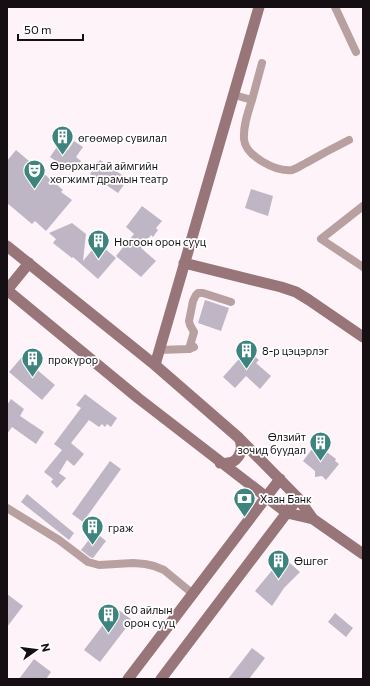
<svg xmlns="http://www.w3.org/2000/svg" width="370" height="686" font-family="Commissioner,sans-serif">
<style>
.building{fill:#beb5c5}
.lines{fill:none;stroke-linecap:round;stroke-linejoin:round}
.street{stroke:#b8a0a1;stroke-width:8}
.secondary{stroke:#987578;stroke-width:11}
.labels{text-anchor:middle;dominant-baseline:central;stroke-width:3.5;stroke-linejoin:round;paint-order:stroke}
.poi-label{font-size:11px;fill:#150f13;stroke:#fff;text-anchor:start}
</style>
<rect width="100%" height="100%" fill="#fff3fa"/>
<!-- building -->
<path class="building" d="M74 141 83 147 76 157 81 161 73 173 50 157 59 144 68 150Z
M16 150 63 190 61 192 72 200 46 231 35 221 32 224 7 203V161Z
M100 160 128 179 118 193 90 174Z
M251 189 273 196 268 216 245 208Z
M142 206 162 221 156 228 158 230 153 237 151 235 141 248 156 261 141 277 116 256 134 234 126 227Z
M72 223 86 234 83 261 98 243 116 258 98 279 73 257 72 258 53 243 56 239 49 233Z
M205 300 229 308 221 331 198 323Z
M247 350 259 360 256 363 271 376 260 389 246 376 235 388 223 377Z
M22 357 55 385 42 400 9 372Z
M85 394 117 418 111 427 107 424 105 427 102 424 99 427 89 420 71 443 84 454 74 466 67 460 59 473 66 478 57 488 51 482 53 479 44 472 62 450 54 444 81 408 76 405Z
M11 399 24 409 20 416 44 432 36 444 12 427 7 434V405Z
M316 444 336 459 335 461 339 464 326 480 322 476 315 477V471L303 461Z
M110 461 121 469 83 522 72 514Z
M27 494 74 533 69 540 21 502Z
M95 532 106 541 93 558 90 557 81 550Z
M283 557 300 572 284 588 272 606 255 591Z
M7 594 23 606 7 627Z
M116 608 132 620 100 662 84 650Z
M335 613 353 628 346 637 328 622Z
M252 648 265 658 249 679H228Z
M34 659 51 672 46 679H19Z"/>
<g class="lines">
<!-- street -->
<path class="street" d="M335 7 356 52
M234 95 252 100 262 63
M252 100C248 112 243 126 244 139 245 156 276 172 292 170 296 169 302 165 306 163 320 155 335 147 349 140
M363 206 321 239 363 267
M189 349 194 332 190 325 189 321 193 301 196 295 198 293H203L231 302
M159 350 189 349 194 347
M7 508 59 540 88 562 99 565 133 563 145 564 154 566 164 570 193 594"/>
<!-- secondary -->
<path class="secondary" d="M7 246 155 365 239 438 298 498 313 519 363 554
M184 263 281 287 296 292 309 300 363 337
M7 290 138 398 287 513 313 519
M7 290 29 263
M155 365 259 7
M220 463C223 463 225 464 227 463 236 463 243 453 241 444 241 442 240 440 239 438
M128 679 280 479
M161 679 298 498"/>
</g>
<!-- icons -->
<defs>
<symbol id="building-pin" viewBox="-11 -11 22 30"><path d="M0 17L-7.5 6A9.5 9.5 0 1 1 7.5 6Z" fill="#3e847e" stroke="#fff"/><path d="M-4-6H4V6H1V3H-1V6H-4ZM-2.5-4.3h1.7v1.8h-1.7ZM.8-4.3h1.7v1.8H.8ZM-2.5-1h1.7V.8h-1.7ZM.8-1h1.7V.8H.8Z" fill="#fff"/></symbol>
<symbol id="theatre-pin" viewBox="-11 -11 22 30"><path d="M0 17L-7.5 6A9.5 9.5 0 1 1 7.5 6Z" fill="#3e847e" stroke="#fff"/><path d="M-5-5.5Q0-4 5-5.5V0Q5 5 0 6Q-5 5-5 0ZM-3.3-2.5H-1v1.5H-3.3ZM1-2.5H3.3v1.5H1ZM-2.8 1Q0 5.5 2.8 1Z" fill="#fff"/></symbol>
<symbol id="bank-pin" viewBox="-11 -11 22 30"><path d="M0 17L-7.5 6A9.5 9.5 0 1 1 7.5 6Z" fill="#3e847e" stroke="#fff"/><path d="M-6-4H6V4H-6ZM0-2.3a2.3 2.3 0 1 0 0 4.6a2.3 2.3 0 1 0 0-4.6Z" fill="#fff"/></symbol>
</defs>
<g fill-rule="evenodd">
<use href="#building-pin" x="50" y="124" width="25" height="34"/>
<use href="#theatre-pin" x="22" y="158" width="25" height="34"/>
<use href="#building-pin" x="86" y="228" width="25" height="34"/>
<use href="#building-pin" x="234" y="338" width="25" height="34"/>
<use href="#building-pin" x="20" y="346" width="25" height="34"/>
<use href="#building-pin" x="308" y="430" width="25" height="34"/>
<use href="#bank-pin" x="232" y="486" width="25" height="34"/>
<use href="#building-pin" x="80" y="514" width="25" height="34"/>
<use href="#building-pin" x="266" y="548" width="25" height="34"/>
<use href="#building-pin" x="96" y="602" width="25" height="34"/>
</g>
<g class="labels">
<!-- poi labels -->
<g class="poi-label">
<text x="78" y="137">өгөөмөр сувилал</text>
<text x="50" y="165">Өвөрхангай аймгийн<tspan x="50" dy="13">хөгжимт драмын театр</tspan></text>
<text x="114" y="241">Ногоон орон сууц</text>
<text x="262" y="350">8-р цэцэрлэг</text>
<text x="48" y="359">прокурор</text>
<text x="306" y="436" text-anchor="end">Өлзийт<tspan x="306" dy="13">зочид буудал</tspan></text>
<text x="260" y="498">Хаан Банк</text>
<text x="108" y="527">граж</text>
<text x="294" y="560">Өшгөг</text>
<text x="124" y="609">60 айлын<tspan x="124" dy="13">орон сууц</tspan></text>
</g>
</g>
<!-- border -->
<rect width="370" height="686" fill="none" stroke="#150f13" stroke-width="16"/>
<!-- north arrow -->
<g transform="translate(36 650) rotate(76)" stroke="#ffffff" stroke-width="3" paint-order="stroke">
<path d="M0-3L7 15L0 10L-7 15Z" fill="#150f13"/>
<text y="-6" font-size="11" font-weight="bold" text-anchor="middle" fill="#150f13">N</text>
</g>
<!-- scale -->
<path d="M18 34v6h65v-6" fill="none" stroke="#150f13" stroke-width="2"/>
<text x="24" y="34" font-size="12" fill="#150f13" stroke="#ffffff" stroke-width="3" paint-order="stroke">50 m</text>
</svg>
